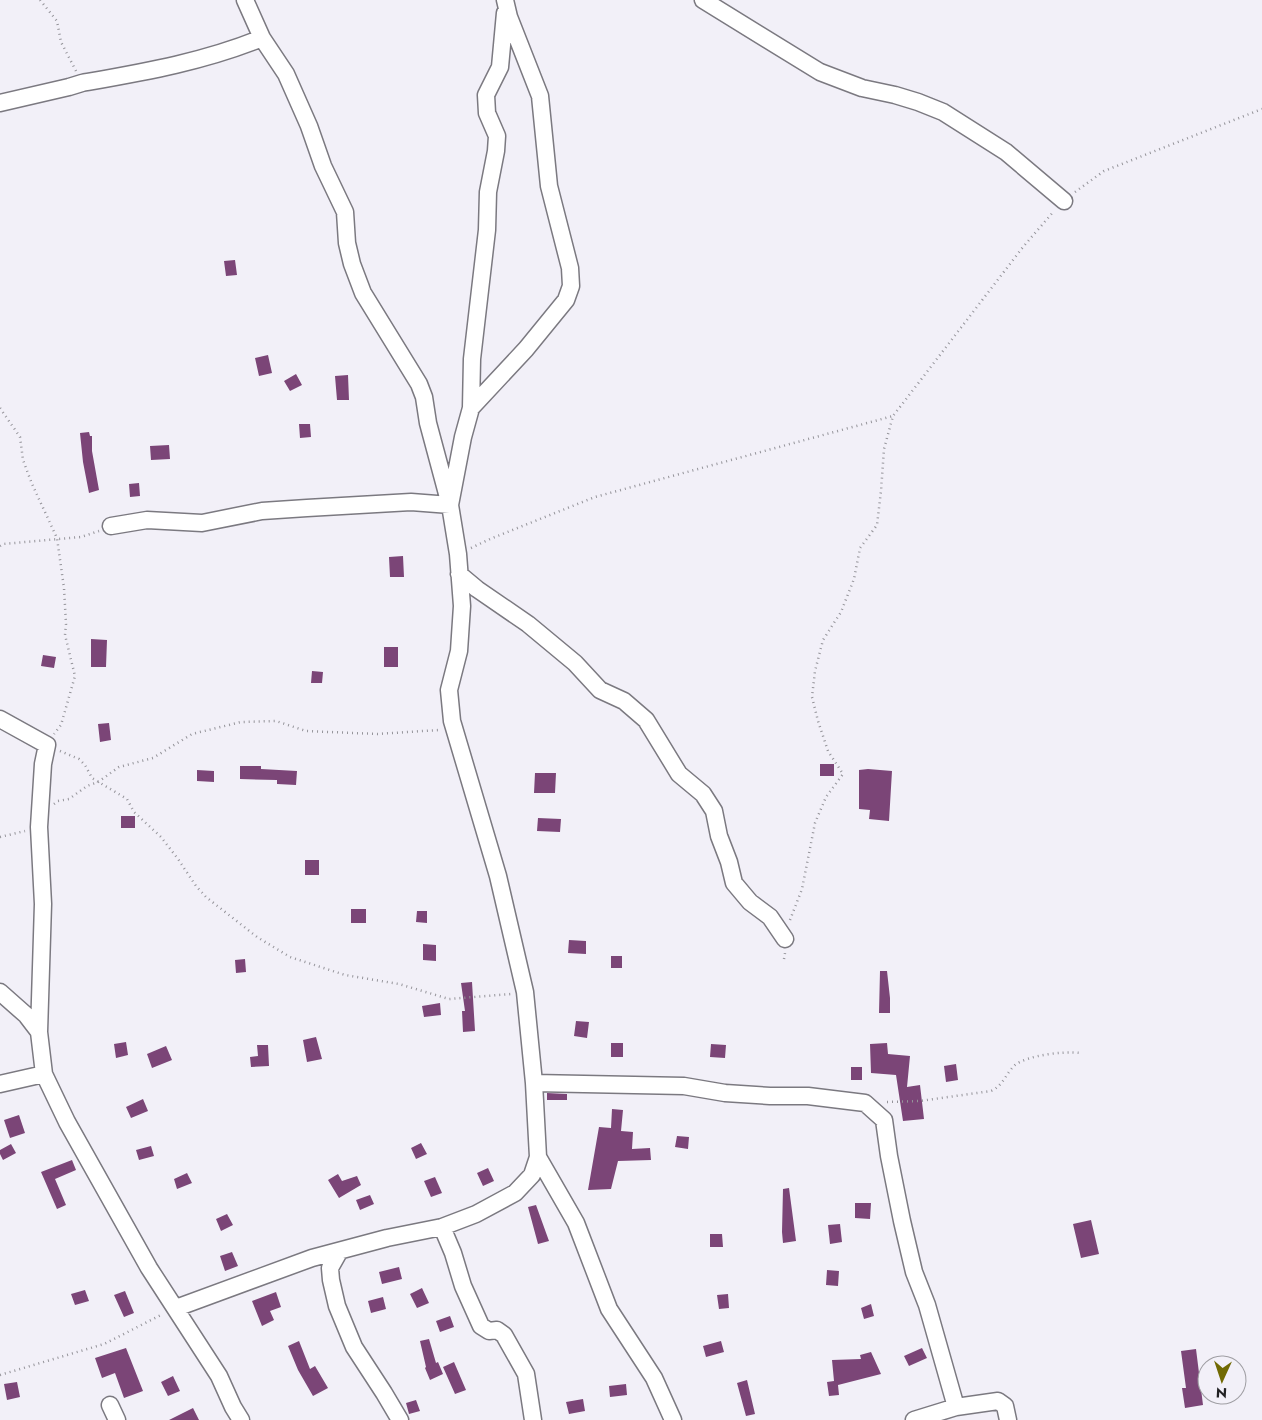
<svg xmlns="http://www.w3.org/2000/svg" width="1262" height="1420" font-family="Jost,sans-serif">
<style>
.building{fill:#7b4577}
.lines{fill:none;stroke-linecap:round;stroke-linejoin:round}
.street-casing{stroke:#7b7980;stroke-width:19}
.path{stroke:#95949a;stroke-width:2.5;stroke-dasharray:1 4;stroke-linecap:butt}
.street{stroke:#fff;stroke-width:16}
</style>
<rect width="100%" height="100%" fill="#f2f0f8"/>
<!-- building -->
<path class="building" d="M235 260 237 275 226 276 224 261Z
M268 355 272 373 259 376 255 358Z
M296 374 302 385 290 391 284 381Z
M348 375 349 400H337L335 376Z
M299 424H310L311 437 300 438Z
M89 432 90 436H92V451L99 490 89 493 83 462 80 433Z
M169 445 170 459 151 460 150 446Z
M139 483 140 496 130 497 129 484Z
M403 556 404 577H390L389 557Z
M91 639 107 640 106 667H91Z
M384 647H398V667H384Z
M43 655 56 657 54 668 41 666Z
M312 671 323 672 322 683H311Z
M109 723 111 740 100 742 98 724Z
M820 764H834V776H820Z
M240 766H261V769L297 771 296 785 277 784V780L240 779Z
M868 769 892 771 889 821 869 819 870 810 859 809V770Z
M197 770 214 771V782L197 781Z
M535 773H556L555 793H534Z
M121 816H135V828H121Z
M538 818 561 819 560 832 537 831Z
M305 860H319V875H305Z
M351 909H366V923H351Z
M417 911H427V923L416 922Z
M569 940 586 941V954L568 953Z
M423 944 436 945V961L423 960Z
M611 956H622V968H611Z
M245 959 246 972 236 973 235 960Z
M880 971H887L890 998V1013H879Z
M472 982 475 1031 463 1032 462 1011H465L461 983Z
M440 1003 441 1015 424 1017 422 1006Z
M576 1021 589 1022 587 1038 574 1036Z
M316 1037 322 1059 307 1062 303 1040Z
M126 1042 128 1055 116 1058 114 1044Z
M611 1043H623V1057H611Z
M887 1043 888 1054 910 1056 907 1087 920 1085 924 1119 903 1121 896 1075 871 1073 870 1044Z
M711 1044 726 1045 725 1058 710 1057Z
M257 1045H268L269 1066 251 1067 250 1057 258 1056Z
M166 1046 172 1060 152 1068 147 1054Z
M956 1064 958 1080 946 1082 944 1066Z
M851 1067H862V1080H851Z
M547 1093 567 1094V1100H547Z
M143 1099 148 1111 131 1118 126 1107Z
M612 1109 623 1110 621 1131 633 1132 632 1149 650 1148 651 1160 618 1161 611 1189 588 1190 599 1127 611 1128Z
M19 1115 25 1133 10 1138 4 1120Z
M677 1136 689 1137 688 1149 675 1147Z
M421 1143 427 1154 416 1159 411 1148Z
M11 1144 16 1153 3 1160 0 1154V1150Z
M151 1146 154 1156 139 1160 136 1150Z
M72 1160 76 1170 55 1179 66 1205 57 1209 41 1172Z
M488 1168 494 1181 483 1186 477 1173Z
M187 1173 192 1183 177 1189 174 1179Z
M338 1174 342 1181 357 1176 361 1185 339 1198 328 1180Z
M435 1177 442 1193 431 1197 424 1181Z
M789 1188 796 1241 783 1243 782 1232 783 1189Z
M370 1195 374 1204 360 1210 356 1200Z
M855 1203H871L870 1219 855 1218Z
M536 1205 549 1241 538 1244 528 1207Z
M227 1214 233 1225 221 1231 216 1219Z
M1091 1220 1099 1254 1081 1258 1073 1224Z
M840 1224 842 1242 830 1244 828 1225Z
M710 1234H722L723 1247H710Z
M232 1252 238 1266 225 1271 220 1256Z
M399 1267 402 1279 382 1284 379 1272Z
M827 1270 839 1271 838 1286 826 1285Z
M422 1288 429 1303 417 1308 410 1294Z
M85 1290 89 1301 75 1305 71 1294Z
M125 1291 134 1313 124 1317 114 1295Z
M276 1292 281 1307 270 1311 274 1320 262 1326 252 1301Z
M728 1294 729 1308 719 1309 717 1295Z
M383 1297 386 1309 371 1313 368 1301Z
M871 1304 874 1316 864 1319 861 1308Z
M450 1316 454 1327 440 1332 436 1321Z
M429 1339 436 1363 438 1362 443 1374 430 1380 425 1368 426 1367 420 1341Z
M299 1341 310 1369 315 1366 328 1388 313 1396 298 1370 288 1346Z
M721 1341 724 1352 706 1357 703 1346Z
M126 1348 143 1391 124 1398 115 1373 102 1378 95 1358Z
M922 1348 927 1358 909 1366 904 1356Z
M1196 1349 1203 1405 1185 1408 1182 1388H1186L1181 1351Z
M871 1352 881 1374 838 1385 839 1395 829 1396 827 1382 834 1381 832 1360 861 1359 860 1355Z
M454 1362 466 1390 455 1394 443 1367Z
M173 1376 180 1391 168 1396 161 1382Z
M747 1380 755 1414 746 1416 737 1383Z
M17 1382 20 1397 7 1400 4 1384Z
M626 1384 627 1395 610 1397 609 1386Z
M583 1399 585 1411 569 1414 566 1402Z
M416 1400 420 1411 409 1414 406 1403Z
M193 1408 199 1420H169Z"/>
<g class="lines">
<defs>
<path id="street" d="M703 0 820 72 862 88 895 95 918 102 943 112 1006 152 1064 201
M0 103 69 87 82 83C144 72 203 62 262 38
M471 408 472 359 487 230 488 192 496 151 497 136 487 113 486 95 500 67 505 13
M111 526 147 520 202 523 262 511 307 508 411 502 450 505 428 423 424 397 419 384 363 293 352 264 347 243 345 212 323 166 309 126 286 74 262 38 245 0
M459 574 477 589 528 624 575 663 600 690 624 701 646 720 679 774 703 794 714 811 719 836 729 862 734 883 750 902 770 917 785 939
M0 719 47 745 43 764 39 827 43 904 39 1032 44 1074 67 1122 149 1268 219 1376 233 1407 241 1420
M0 992 26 1015 39 1032
M534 1083 684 1086 725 1093 770 1096H808L865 1103 884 1120 889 1156 902 1221 914 1272 927 1305 956 1407
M0 1084 44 1074
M538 1157 576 1223 609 1309 654 1378 673 1420
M442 1227 453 1253 463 1286 481 1326 489 1331 497 1330 504 1335 526 1374 533 1420
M339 1252 330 1268 331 1280 337 1306 354 1347 384 1393 400 1420
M176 1308 312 1258 387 1238 442 1227 476 1214 515 1193 532 1175 538 1157 534 1083 525 992 498 876 452 721 449 690 459 651 462 606 458 554 450 505 463 437 471 408 526 349 566 300 571 286 570 268 549 186 540 96 509 17 505 0
M110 1405 117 1420
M914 1420 956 1407 998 1401 1005 1406 1008 1420"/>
</defs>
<!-- street casing -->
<use href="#street" class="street-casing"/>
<!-- path -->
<path class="path" d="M40 0 57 21 61 42 76 71
M1075 192 1104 171 1262 109
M0 408 20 437 23 460 32 484 57 538 64 588 66 624 65 635 75 676 61 725 54 734
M0 546 3 544 81 537 99 531
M471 548 490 539 595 497 893 416
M60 751 79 759 85 765 92 778 127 799 134 812 161 837 178 859 196 886 206 897 257 937 290 957 345 975 399 984 449 999 511 994
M54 804 58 801 69 799 87 786 98 782 119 767 153 758 192 734 241 722 276 721 306 731 377 734 439 730
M0 837 25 831
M790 920 802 889 815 823 826 797 843 774 828 751 818 721 812 697 815 671 823 640 841 612 854 579 860 548 877 525 881 491 884 449 893 416 1023 247 1054 211
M784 959 785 953
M887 1102 920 1101 991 1091C1003 1086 1006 1073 1015 1065 1028 1055 1064 1051 1080 1053
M0 1375 104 1344 163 1314"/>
<!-- street -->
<use href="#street" class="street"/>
</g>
<!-- north arrow -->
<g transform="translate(1222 1380) rotate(183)"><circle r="24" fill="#f2f0f8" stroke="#9f9ea3"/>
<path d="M0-4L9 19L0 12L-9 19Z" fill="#716a03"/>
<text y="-8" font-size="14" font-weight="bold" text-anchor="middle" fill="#222224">N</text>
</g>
</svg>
